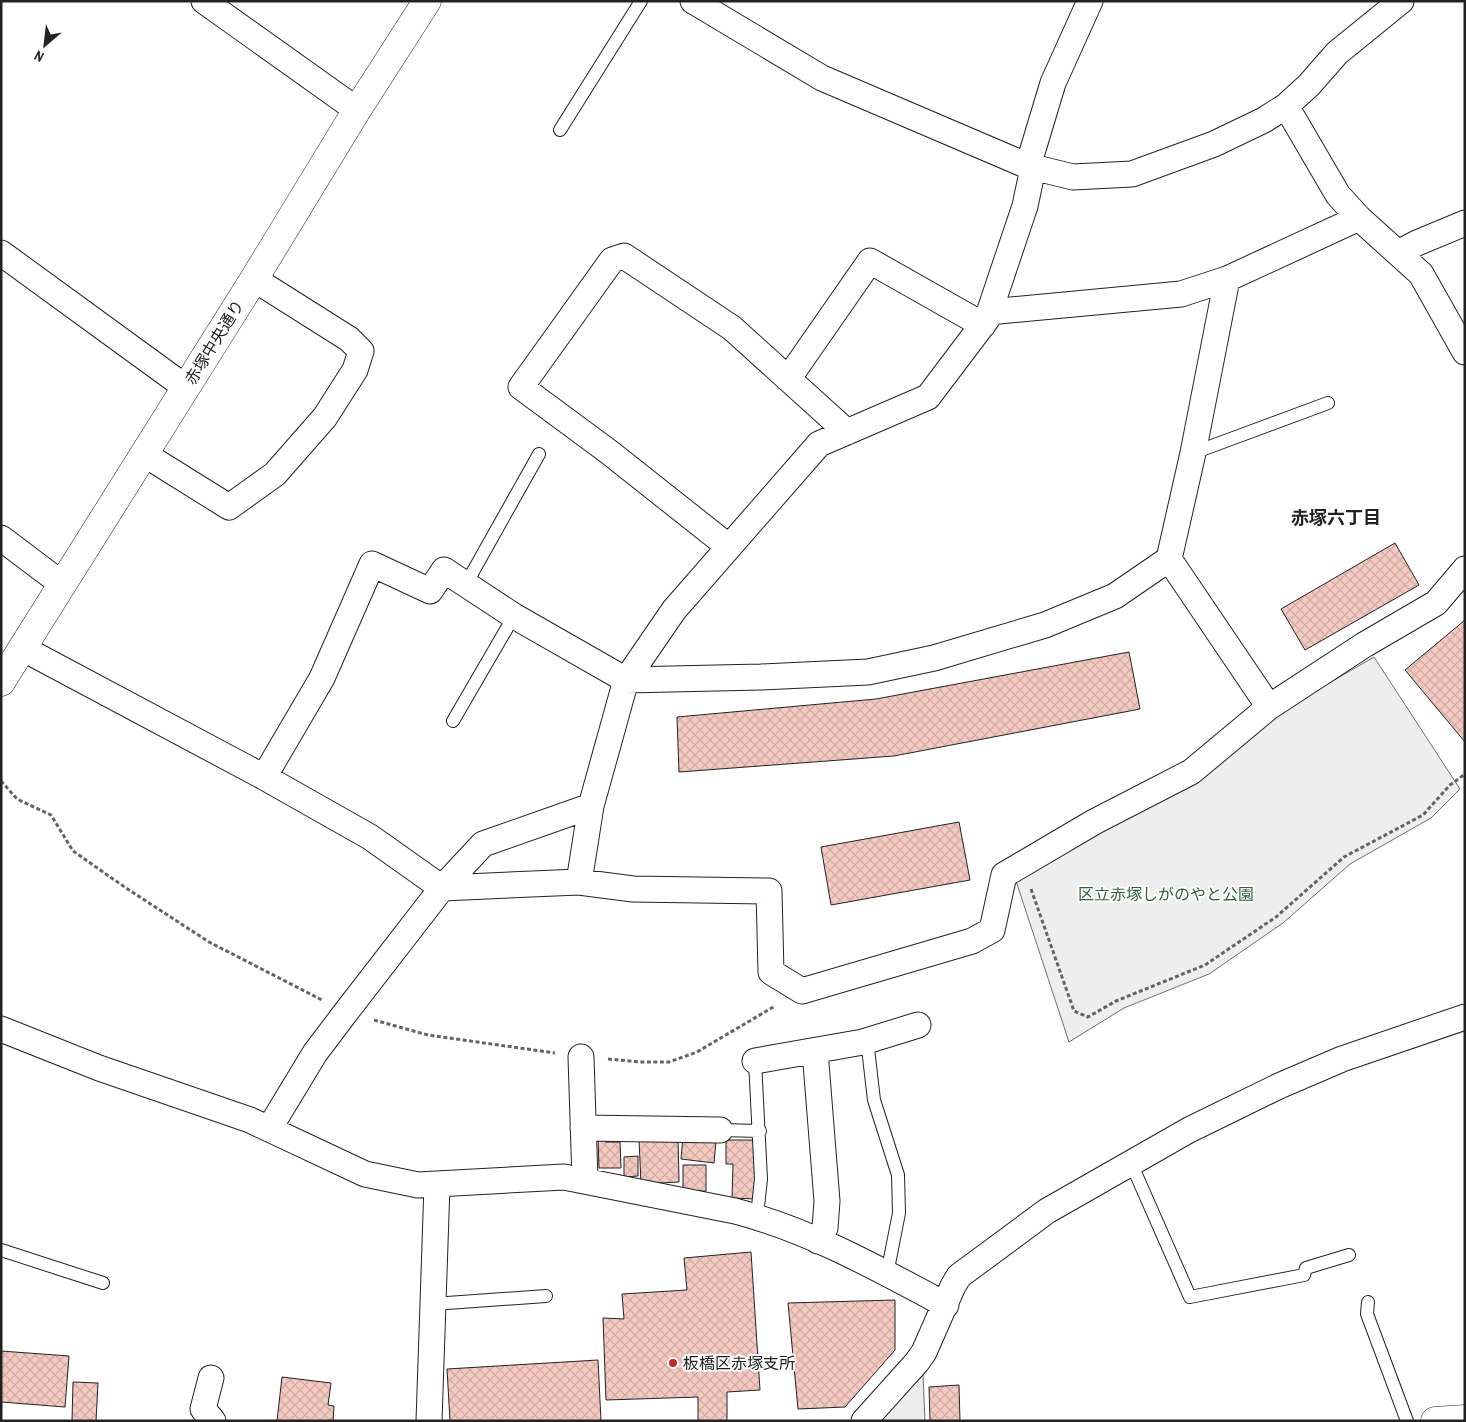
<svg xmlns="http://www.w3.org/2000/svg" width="1466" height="1422" font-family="'Archivo Narrow','Noto Sans JP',sans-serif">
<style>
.green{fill:#eee;stroke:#6f6f6f}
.parking{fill:#ededed;stroke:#6f6f6f}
.building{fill:url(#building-cross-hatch);stroke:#222}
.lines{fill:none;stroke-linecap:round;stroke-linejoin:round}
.service-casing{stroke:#222;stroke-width:14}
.minor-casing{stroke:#222;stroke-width:27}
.tertiary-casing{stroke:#222;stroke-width:29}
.secondary-casing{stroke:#222;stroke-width:29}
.path{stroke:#646464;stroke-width:3;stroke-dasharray:4 2.5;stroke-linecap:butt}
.service{stroke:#fff;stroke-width:12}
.minor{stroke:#fff;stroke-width:25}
.tertiary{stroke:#fff;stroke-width:28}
.secondary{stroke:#fff;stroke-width:28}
.poi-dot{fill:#c62828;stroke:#fff;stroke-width:2}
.labels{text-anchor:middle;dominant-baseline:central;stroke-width:4;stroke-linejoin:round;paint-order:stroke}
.street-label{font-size:16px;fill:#222;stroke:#fff}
.park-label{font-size:16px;fill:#2f5e38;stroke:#fff}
.poi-label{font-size:16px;fill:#222;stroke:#fff;text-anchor:start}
.neighbourhood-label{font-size:18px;font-weight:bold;fill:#222;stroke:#fff}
</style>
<defs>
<pattern id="building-cross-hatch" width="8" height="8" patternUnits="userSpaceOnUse" patternTransform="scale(1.25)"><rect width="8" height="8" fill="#f3c9c0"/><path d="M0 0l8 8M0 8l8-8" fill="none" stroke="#d0aca5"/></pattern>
</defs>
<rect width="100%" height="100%" fill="#fff"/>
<!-- green -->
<path class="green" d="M1374 657 1460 789 1431 818 1350 864 1283 923 1209 974 1124 1008 1069 1042 1015 878 1274 715Z"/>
<!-- parking -->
<path class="parking" d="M923 1375 925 1421H880Z"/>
<!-- building -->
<path class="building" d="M1395 543 1419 585 1305 650 1281 609Z
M1465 620V742L1405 670Z
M1129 652 1140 709 894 756 679 772 677 717 876 699Z
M959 822 970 880 831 905 821 847Z
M598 1136H606L605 1142H620L621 1168H599Z
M683 1136 716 1141 714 1163 681 1159Z
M678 1138 679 1182 641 1184 639 1139Z
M726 1140H756L755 1199 732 1198 733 1164H726Z
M638 1156V1176L624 1177V1157Z
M683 1165H706V1191H683Z
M751 1252 760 1390 727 1392V1421H698V1397L606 1400 603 1318 624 1319 622 1294 687 1290 684 1258Z
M895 1300V1350L845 1407 798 1409 788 1303Z
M1 1351 69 1356 65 1407 1 1402Z
M598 1360 601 1421H450L447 1369Z
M282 1377 331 1383 328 1405 334 1406 333 1421H277Z
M73 1382 98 1383 96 1421H72Z
M959 1385 960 1421H930L929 1387Z"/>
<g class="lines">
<defs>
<path id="service" d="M560 130 641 1
M1193 453 1328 403
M466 584 539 454
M453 721 514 616
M867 1040 874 1100 898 1175 899 1213 887 1274
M755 1061 761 1179 757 1216
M720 1130 760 1131
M1131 1163 1190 1297 1304 1275 1306 1268 1349 1255
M1 1250 103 1283
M1368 1302 1367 1314 1407 1421
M433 1304 546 1296"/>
<path id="minor" d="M204 1 357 110
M693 1 822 78 1028 166 1073 177 1132 174 1214 144 1264 120 1286 106 1309 85 1337 53 1401 1
M1286 106 1338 195 1359 218 1421 274 1465 352
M1028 166 1053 83 1090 1
M1 253 185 387
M1398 253 1417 243 1465 223
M1227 279 1193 453 1169 559 1269 707
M989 312 1181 294 1227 279 1359 218
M788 379 870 261 983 325
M144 454 229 507 275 474 325 417 355 370 361 351 349 339 254 279
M1 538 62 584
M729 547 609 452 521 387 612 260 624 256 732 328 847 432
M22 648 264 777 370 837 442 888 579 882 633 889 769 891 771 972 802 991 972 941 992 930 1004 875 1094 822 1191 772 1269 707 1364 645 1436 603 1465 569
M264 777 322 678 372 564 430 591 444 570 514 616 626 680 761 677 868 672 934 658 1045 625 1115 596 1169 559
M579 882 591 806 626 680 674 610 819 444 928 397 987 319 1025 206 1033 168
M1 1029 99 1068 250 1120 365 1174 418 1185 564 1177 735 1211C809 1230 879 1269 946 1305
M815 1051 827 1201 825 1228 818 1241
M581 1057 585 1180
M755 1061 863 1042 918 1025
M583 1128 720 1130
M269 1129 315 1053 346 1012 442 888 483 844 591 806
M211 1378 203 1409 213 1421
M429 1421 437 1185
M864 1421 917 1362 924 1352 953 1286 959 1276 1047 1211 1189 1130 1279 1086 1342 1059 1465 1017"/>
<path id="tertiary" d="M1 682 254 279 357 110 427 1"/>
<path id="secondary" d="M1435 1421 1465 1419"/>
</defs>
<!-- service casing -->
<use href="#service" class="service-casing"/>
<!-- minor casing -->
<use href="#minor" class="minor-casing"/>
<!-- tertiary casing -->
<use href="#tertiary" class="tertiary-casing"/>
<!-- secondary casing -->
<use href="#secondary" class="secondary-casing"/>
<!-- path -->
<path class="path" d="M1 781 17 799 51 815 73 851 126 888 209 942 322 1000
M1031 889 1074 1011 1088 1017 1116 1001 1205 965 1276 917 1344 857 1423 815 1450 785 1465 774
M374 1020 428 1035 555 1053
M608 1059 640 1062H669L697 1052 775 1006"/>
<!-- service -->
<use href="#service" class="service"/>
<!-- minor -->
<use href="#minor" class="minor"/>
<!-- tertiary -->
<use href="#tertiary" class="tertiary"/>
<!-- secondary -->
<use href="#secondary" class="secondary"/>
</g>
<!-- markers -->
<circle class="poi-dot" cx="673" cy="1363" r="5"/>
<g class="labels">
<!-- street labels -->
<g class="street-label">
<text transform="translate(214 342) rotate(-58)">赤塚中央通り</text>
</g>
<!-- park labels -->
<g class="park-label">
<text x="1166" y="894">区立赤塚しがのやと公園</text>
</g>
<!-- poi labels -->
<g class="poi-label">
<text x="683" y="1363">板橋区赤塚支所</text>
</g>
<!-- neighbourhood labels -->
<g class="neighbourhood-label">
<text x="1336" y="517">赤塚六丁目</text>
</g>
</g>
<!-- border -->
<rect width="1466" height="1422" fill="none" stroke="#222222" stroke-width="5"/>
<!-- north arrow -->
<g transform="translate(45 45) rotate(208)" stroke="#ffffff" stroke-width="4" paint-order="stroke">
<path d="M0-4L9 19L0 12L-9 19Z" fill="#222222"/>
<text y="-8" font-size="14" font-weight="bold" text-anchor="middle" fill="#222222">N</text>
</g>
</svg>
